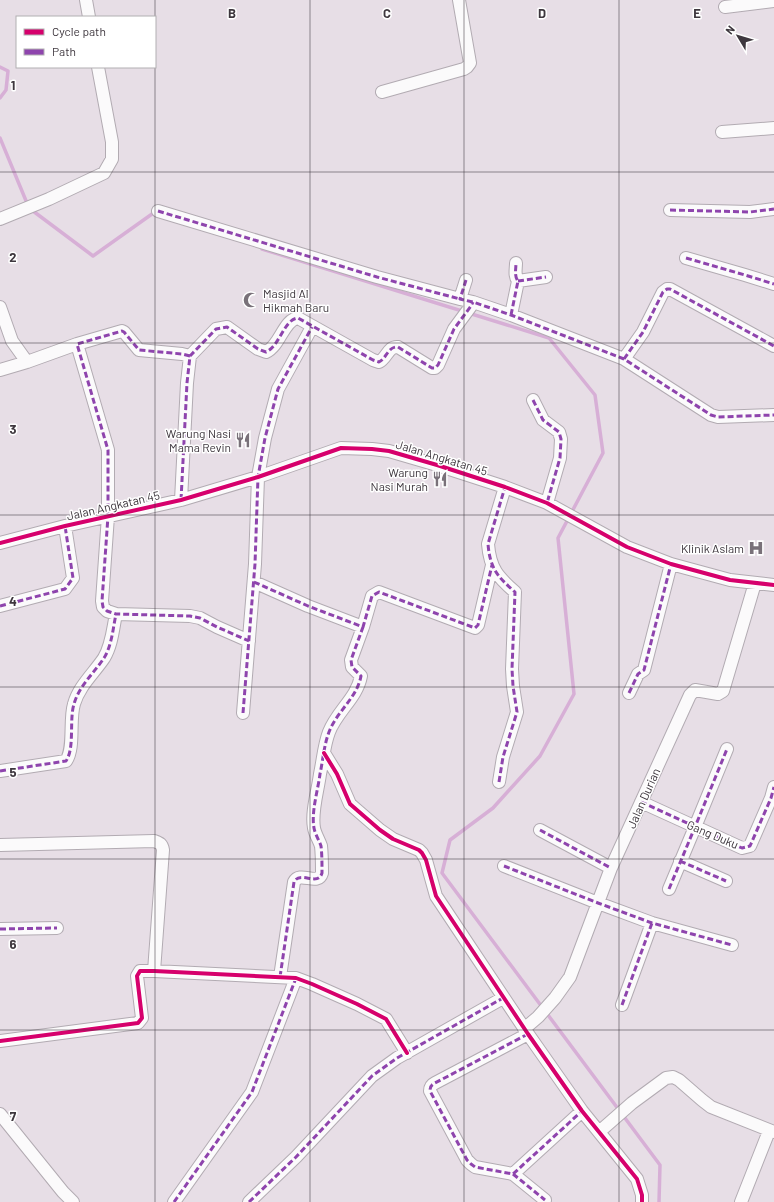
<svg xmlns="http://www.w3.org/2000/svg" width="774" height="1202" font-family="Barlow,sans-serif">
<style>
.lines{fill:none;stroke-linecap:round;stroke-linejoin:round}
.stream{stroke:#d7afd6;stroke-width:3.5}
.street-casing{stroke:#b2abb2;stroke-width:14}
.street{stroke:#fbfafb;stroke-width:12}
.quiet{stroke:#8e44ad;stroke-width:3;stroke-dasharray:6 3;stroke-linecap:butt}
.cycleway-casing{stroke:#fff;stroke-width:6}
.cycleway{stroke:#d6006c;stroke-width:4}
.grid{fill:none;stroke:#3e373e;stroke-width:1;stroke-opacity:0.55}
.labels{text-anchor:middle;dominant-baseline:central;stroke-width:3;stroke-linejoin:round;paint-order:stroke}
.poi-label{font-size:12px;fill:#3e373e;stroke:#fff;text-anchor:end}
.street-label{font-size:12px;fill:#3e373e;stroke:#fff}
.grid-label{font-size:13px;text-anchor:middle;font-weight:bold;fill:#3e373e;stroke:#fff;stroke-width:3;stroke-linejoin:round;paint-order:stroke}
</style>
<rect width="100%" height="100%" fill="#e7dee6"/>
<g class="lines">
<!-- stream -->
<path class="stream" d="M0 67 8 71 6 90 0 98
M0 138 29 208 93 256 152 214 157 216
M262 249 549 338 595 395 603 453 558 538 574 694 540 756 493 808 450 840 442 873 660 1165 659 1202"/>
<defs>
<path id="street" d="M86 0 89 17
M725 7 774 1
M382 92 464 69 467 67 470 63 459 0
M722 132 774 128
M670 210 750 212 774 209
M158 211 377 277 460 299
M0 219 49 199 104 173 112 159V142L98 67
M686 258 745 275 774 284
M466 280 460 299 473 302 511 315 624 359 711 415 718 417 774 415
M518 281 546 277
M0 307 12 341 27 362
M511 315 518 281C514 276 516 269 516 263
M77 344 108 450V516L102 601 103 607 107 611 116 614 190 616 200 618 217 627 249 641
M624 359 643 332 663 292 667 289H670L774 346
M0 370 27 362 77 344 122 331 124 332 139 350 182 354 190 356
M533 400 543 420 559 432 561 439 560 458 547 503
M181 500 187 383 190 356 216 329 227 327 258 349 266 352C280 346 284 319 298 318L373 360 379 362C387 358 388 346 398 347L432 368H435L438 365 454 329 471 306 473 302
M0 543 65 526 181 500 258 477 341 448 372 449 389 451 437 465 505 487 547 503 627 547 671 564 730 580 774 585
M254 582 308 606 363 627 372 596 379 592 475 628 478 625 492 565
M0 606 65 589 73 578 65 526
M629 693 638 674 644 670 671 564
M243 713 255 564 258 477 265 438 278 389 312 327
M324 753 337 774 350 804 380 830 393 839 419 850 422 853 426 860 436 896 528 1034 582 1111 637 1179 642 1195V1202
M0 771 66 761C75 748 69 720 74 704 79 686 94 673 104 658 112 645 113 628 116 614
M499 782 503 757 517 712 513 686 512 669 515 592C498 577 490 569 488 544L505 487
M641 802 742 848 750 846 771 798 774 787
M540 830 611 868
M0 845 154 841C160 843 162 844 163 850L154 971
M680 861 726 881
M504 866 598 903 652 923 732 945
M669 889 695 827 727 749
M0 929 57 928
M280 977 294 882C300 870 318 887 322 873 322 864 322 854 321 846 319 840 315 834 314 828 311 812 318 790 320 774 323 760 324 745 329 732 337 711 357 698 361 676L352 667 351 660 363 627
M622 1005 652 923
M524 1029 538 1017 555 998 570 977 611 868 690 695 695 690 718 694 723 691 755 583
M528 1034 435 1083C431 1085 430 1087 430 1091L467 1160 471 1164 475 1167 513 1174 582 1111
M0 1041 138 1023 142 1018 137 976 140 971H154L296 978 312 984 357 1004 386 1019 407 1053
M0 1114 63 1192 73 1202
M599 1132 632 1103 666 1078 673 1077 679 1080 702 1100 711 1107 774 1132
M513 1174 545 1200
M174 1202 252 1092 296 978
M249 1202 296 1157 372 1076 397 1058 503 998
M741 1202 769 1131"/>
</defs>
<!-- street casing -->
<use href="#street" class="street-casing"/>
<!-- street -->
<use href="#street" class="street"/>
<!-- quiet -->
<path class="quiet" d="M670 210 750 212 774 209
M158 211 377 277 460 299
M686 258 745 275 774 284
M466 280 460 299 473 302 511 315 624 359 711 415 718 417 774 415
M518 281 546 277
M511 315 518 281C514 276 516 269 516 263
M190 356 182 354 139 350 124 332 122 331 77 344 108 450V516L102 601 103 607 107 611 116 614 190 616 200 618 217 627 249 641
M624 359 643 332 663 292 667 289H670L774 346
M533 400 543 420 559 432 561 439 560 458 547 503
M181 500 187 383 190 356 216 329 227 327 258 349 266 352C280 346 284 319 298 318L373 360 379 362C387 358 388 346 398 347L432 368H435L438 365 454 329 471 306 473 302
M254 582 308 606 363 627 372 596 379 592 475 628 478 625 492 565
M0 606 65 589 73 578 65 526
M629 693 638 674 644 670 671 564
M243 713 255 564 258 477 265 438 278 389 312 327
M0 771 66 761C75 748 69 720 74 704 79 686 94 673 104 658 112 645 113 628 116 614
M499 782 503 757 517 712 513 686 512 669 515 592C498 577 490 569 488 544L505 487
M641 802 742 848 750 846 771 798 774 787
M540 830 611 868
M680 861 726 881
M504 866 598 903 652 923 732 945
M669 889 695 827 727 749
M0 929 57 928
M280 977 294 882C300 870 318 887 322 873 322 864 322 854 321 846 319 840 315 834 314 828 311 812 318 790 320 774 323 760 324 745 329 732 337 711 357 698 361 676L352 667 351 660 363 627
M622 1005 652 923
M528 1034 435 1083C431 1085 430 1087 430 1091L467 1160 471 1164 475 1167 513 1174 582 1111
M513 1174 545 1200
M174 1202 252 1092 296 978
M249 1202 296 1157 372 1076 397 1058 503 998"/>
<defs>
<path id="cycleway" d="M0 543 65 526 181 500 258 477 341 448 372 449 389 451 437 465 505 487 547 503 627 547 671 564 730 580 774 585
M324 753 337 774 350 804 380 830 393 839 419 850 422 853 426 860 436 896 528 1034 582 1111 637 1179 642 1195V1202
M0 1041 138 1023 142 1018 137 976 140 971H154L296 978 312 984 357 1004 386 1019 407 1053"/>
</defs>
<!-- cycleway casing -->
<use href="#cycleway" class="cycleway-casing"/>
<!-- cycleway -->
<use href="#cycleway" class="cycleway"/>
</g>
<!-- grid -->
<path class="grid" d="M155 0V17M310 0V1202M464 0V1202M619 0V1202M155 67V1202M0 172H774M0 343H774M0 515H774M0 687H774M0 859H774M0 1030H774"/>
<!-- icons -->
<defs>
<symbol id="mosque-bare" viewBox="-9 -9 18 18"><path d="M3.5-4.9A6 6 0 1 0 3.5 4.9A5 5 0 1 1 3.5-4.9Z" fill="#797179" stroke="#fff" stroke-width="2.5" paint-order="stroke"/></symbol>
<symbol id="restaurant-bare" viewBox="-9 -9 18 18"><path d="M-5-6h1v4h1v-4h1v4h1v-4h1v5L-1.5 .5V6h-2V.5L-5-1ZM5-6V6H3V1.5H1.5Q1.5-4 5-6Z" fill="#797179" stroke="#fff" stroke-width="2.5" paint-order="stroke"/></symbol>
<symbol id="hospital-bare" viewBox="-9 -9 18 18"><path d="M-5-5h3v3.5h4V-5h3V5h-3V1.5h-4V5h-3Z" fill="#797179" stroke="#fff" stroke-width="2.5" paint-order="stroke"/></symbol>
</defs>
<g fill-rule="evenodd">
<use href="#mosque-bare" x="240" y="289" width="22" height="22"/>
<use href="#restaurant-bare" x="232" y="429" width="22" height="22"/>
<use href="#restaurant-bare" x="429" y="468" width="22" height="22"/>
<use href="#hospital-bare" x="745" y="537" width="22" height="22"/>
</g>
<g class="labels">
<!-- poi labels -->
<g class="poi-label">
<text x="263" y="293" text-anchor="start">Masjid Al<tspan x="263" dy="14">Hikmah Baru</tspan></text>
<text x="231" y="433">Warung Nasi<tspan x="231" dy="14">Mama Revin</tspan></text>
<text x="428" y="472">Warung<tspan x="428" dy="14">Nasi Murah</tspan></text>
<text x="744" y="548">Klinik Aslam</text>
</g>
<!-- street labels -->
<g class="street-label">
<text transform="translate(442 457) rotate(17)">Jalan Angkatan 45</text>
<text transform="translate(113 505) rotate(-13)">Jalan Angkatan 45</text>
<text transform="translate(643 798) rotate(-66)">Jalan Durian</text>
<text transform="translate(713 834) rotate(23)">Gang Duku</text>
</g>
</g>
<g class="grid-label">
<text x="232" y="18">B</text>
<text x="387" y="18">C</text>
<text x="542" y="18">D</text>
<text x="697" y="18">E</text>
<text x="13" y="90">1</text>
<text x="13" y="262">2</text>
<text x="13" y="434">3</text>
<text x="13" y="606">4</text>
<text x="13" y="777">5</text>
<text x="13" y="949">6</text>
<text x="13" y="1121">7</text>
</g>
<!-- legend -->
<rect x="16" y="16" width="140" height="52" fill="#ffffff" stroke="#b2afb2"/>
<rect x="24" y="29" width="20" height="6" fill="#d6006c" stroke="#b2afb2"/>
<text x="52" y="36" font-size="12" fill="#3e373e">Cycle path</text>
<rect x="24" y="49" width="20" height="6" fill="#8e44ad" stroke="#b2afb2"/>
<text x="52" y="56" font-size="12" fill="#3e373e">Path</text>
<!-- north arrow -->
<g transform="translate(738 36) rotate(308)" stroke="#ffffff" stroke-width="3" paint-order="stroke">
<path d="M0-3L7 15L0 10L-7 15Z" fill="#3e373e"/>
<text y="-6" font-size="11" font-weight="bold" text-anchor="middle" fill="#3e373e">N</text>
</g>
</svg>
